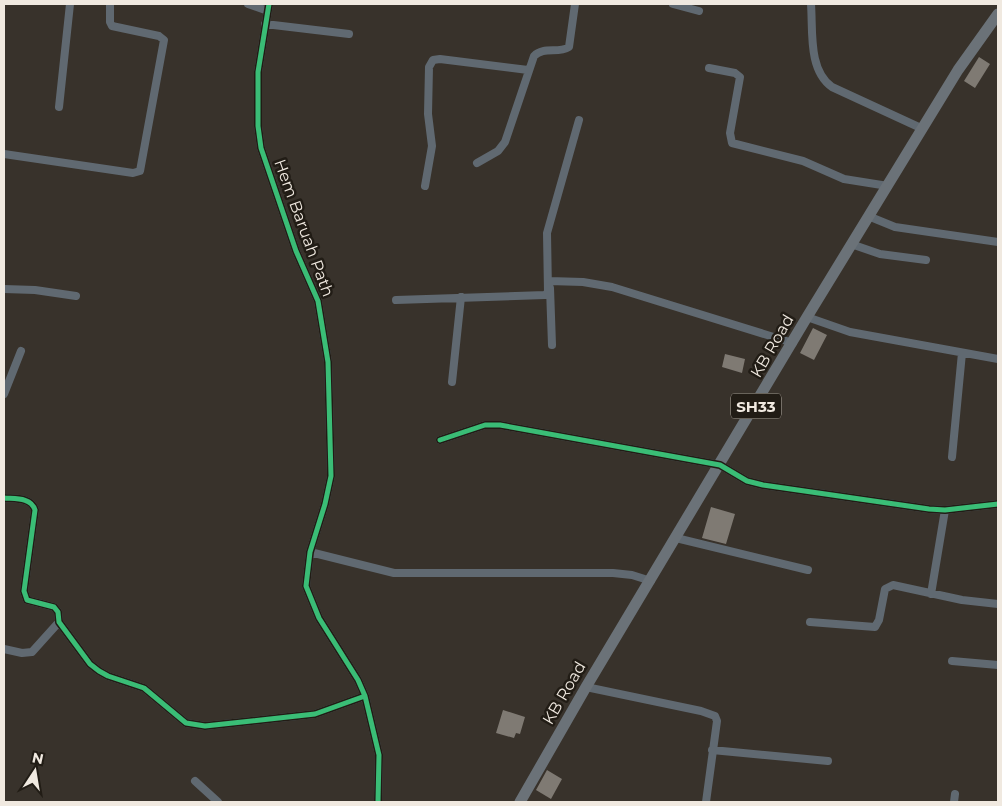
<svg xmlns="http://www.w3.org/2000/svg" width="1002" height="806" font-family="Montserrat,sans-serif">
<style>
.building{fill:#7f7a73}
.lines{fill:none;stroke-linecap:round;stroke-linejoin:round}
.minor{stroke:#606971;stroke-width:8}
.primary{stroke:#6b7278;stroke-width:11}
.cycleway-casing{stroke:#211c15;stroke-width:8}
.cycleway{stroke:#3abd76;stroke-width:5}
.labels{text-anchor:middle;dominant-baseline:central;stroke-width:5;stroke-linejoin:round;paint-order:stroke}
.shield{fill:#211c15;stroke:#b2aca3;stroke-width:1}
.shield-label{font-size:15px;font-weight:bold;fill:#f0e9e0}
.street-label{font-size:16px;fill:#f0e9e0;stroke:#211c15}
</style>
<rect width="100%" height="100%" fill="#38322b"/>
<!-- building -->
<path class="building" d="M979 57 990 64 975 88 964 81Z
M813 328 827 335 814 360 800 353Z
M725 354 745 359 742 373 722 367Z
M711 507 735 514 726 544 702 538Z
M503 710 525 717 520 734 516 733 514 738 496 733Z
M547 770 562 779 551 799 536 790Z"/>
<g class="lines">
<!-- minor -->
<path class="minor" d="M248 4 268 11
M269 4 258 72V126L261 148 296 251 318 301 328 362 331 476 325 504 310 552 306 586 319 618 358 680 365 696 379 755 378 802
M673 4 699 11
M811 4C813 31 808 70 832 87L923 129
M265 24 349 34
M709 68 735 73 740 77 730 133 732 143 803 161 844 179 888 186
M59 107 70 4
M4 154 133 173 140 171 164 40 159 36 112 26 110 22V4
M477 163 498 151 505 142 534 56C544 46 558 54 569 47L575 4
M425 186 432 146 428 114 429 67 433 60 440 59 528 70
M868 216 895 227 998 242
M851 244 880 254 926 260
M549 281 583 282 612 287 793 343
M550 288 552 345
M4 289 35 290 76 296
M396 300 545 295 548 292 547 233 579 120
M807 317 850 332 998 359
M452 382 461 297
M4 394 21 351
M440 440 485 425H500L720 465 747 481 763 485 929 509 945 510 998 504
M952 457 962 353
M4 498C15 499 31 497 35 510L24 591 27 600 54 607 58 612 59 622 90 664 99 671 108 676 144 688 186 723 205 726 315 714 365 696
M676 538 808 570
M310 552 394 573H613L632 575 651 581
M931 594 945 510
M810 622 875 627 879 620 885 589 893 585 962 600 998 604
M4 649 22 653 32 652 59 622
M952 661 998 665
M586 687 701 711 715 716 717 721 706 802
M712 750 828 761
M195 781 218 802
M954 802 955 794"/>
<!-- primary -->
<path class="primary" d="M520 802 586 687 807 317 958 70 998 14"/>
<defs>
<path id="cycleway" d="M269 4 258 72V126L261 148 296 251 318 301 328 362 331 476 325 504 310 552 306 586 319 618 358 680 365 696 379 755 378 802
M440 440 485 425H500L720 465 747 481 763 485 929 509 945 510 998 504
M4 498C15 499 31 497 35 510L24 591 27 600 54 607 58 612 59 622 90 664 99 671 108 676 144 688 186 723 205 726 315 714 365 696"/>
</defs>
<!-- cycleway casing -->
<use href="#cycleway" class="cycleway-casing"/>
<!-- cycleway -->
<use href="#cycleway" class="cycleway"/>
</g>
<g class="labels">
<!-- shield labels -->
<rect class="shield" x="731" y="393.5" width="50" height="25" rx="4"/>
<g class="shield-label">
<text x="756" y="406">SH33</text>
</g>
<!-- street labels -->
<g class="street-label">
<text transform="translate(304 228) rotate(70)">Hem Baruah Path</text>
<text transform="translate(772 346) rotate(-60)">KB Road</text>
<text transform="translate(564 693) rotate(-60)">KB Road</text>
</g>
</g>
<!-- border -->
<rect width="1002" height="806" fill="none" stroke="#f0e9e0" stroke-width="10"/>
<!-- north arrow -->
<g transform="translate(35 771) rotate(12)" stroke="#211c15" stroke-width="4" paint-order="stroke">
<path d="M0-4L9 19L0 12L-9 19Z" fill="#f0e9e0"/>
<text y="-8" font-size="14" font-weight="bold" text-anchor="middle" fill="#f0e9e0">N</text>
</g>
</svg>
